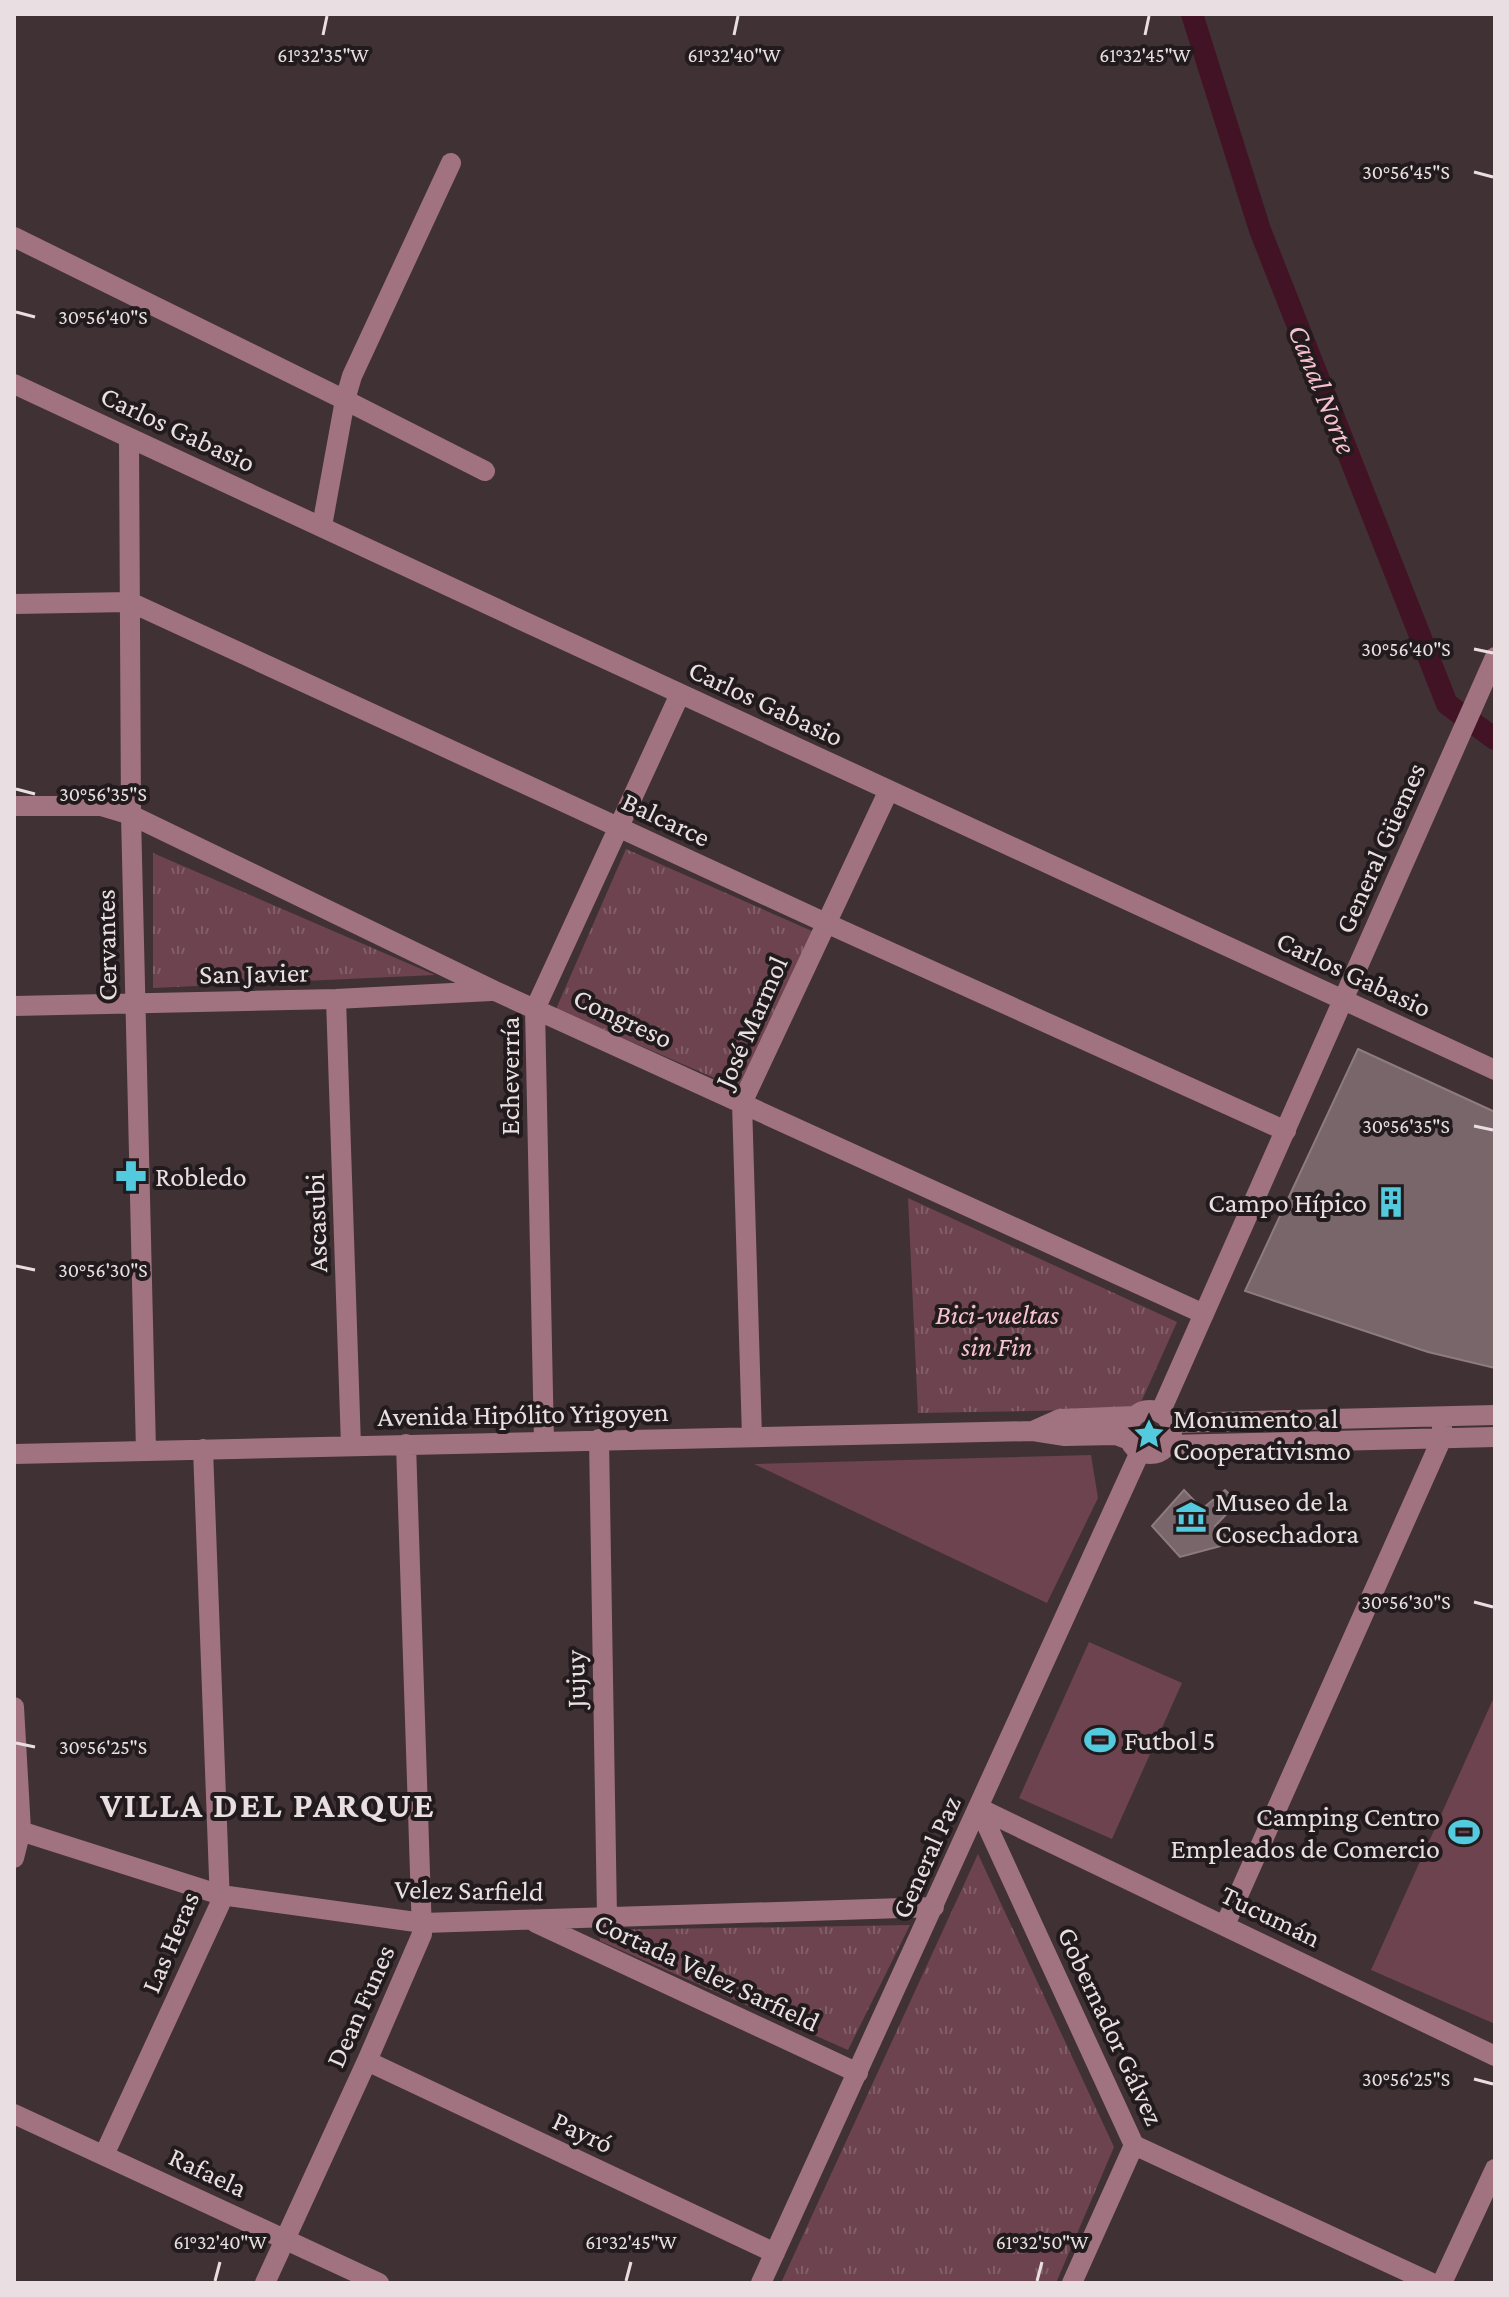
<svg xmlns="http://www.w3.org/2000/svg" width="1509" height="2297" font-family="'Crimson Pro',serif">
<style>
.green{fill:#6c434f}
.park{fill:url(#park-tufts)}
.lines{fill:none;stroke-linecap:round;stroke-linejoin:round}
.canal{stroke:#421324;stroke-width:22}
.building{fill:#78666b;stroke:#8e7b80;stroke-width:2}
.minor{stroke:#a17380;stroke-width:20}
.ticks{fill:none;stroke:#e9dfe2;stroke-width:3}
.labels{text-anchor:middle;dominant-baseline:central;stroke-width:8;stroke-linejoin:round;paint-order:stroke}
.street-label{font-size:28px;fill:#e9dfe2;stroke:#221b1d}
.poi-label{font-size:28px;fill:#e9dfe2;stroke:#221b1d;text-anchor:start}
.park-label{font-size:28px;font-style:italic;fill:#f8c3d1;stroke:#221b1d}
.water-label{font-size:30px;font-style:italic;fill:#f4bfce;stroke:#221b1d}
.district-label{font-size:36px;font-weight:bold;letter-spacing:2px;fill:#e9dfe2;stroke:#221b1d}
.ticks-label{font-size:20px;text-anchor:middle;fill:#e9dfe2;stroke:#221b1d;stroke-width:8;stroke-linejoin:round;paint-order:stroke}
</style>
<defs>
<pattern id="park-tufts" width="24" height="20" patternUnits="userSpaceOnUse" patternTransform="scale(2)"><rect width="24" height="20" fill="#6c434f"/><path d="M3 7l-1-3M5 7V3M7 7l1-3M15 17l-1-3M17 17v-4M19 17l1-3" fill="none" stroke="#815e68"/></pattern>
</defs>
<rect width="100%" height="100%" fill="#403135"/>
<!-- green -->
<path class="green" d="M1091 1455 1098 1498 1047 1603 754 1464Z
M1089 1642 1182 1683 1112 1839 1019 1798Z
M1495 1695V2024L1371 1970Z"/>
<!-- park -->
<path class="park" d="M626 849 812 931 742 1090 556 1009Z
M153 853 435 975 153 988Z
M908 1198 1177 1322 1138 1409 918 1413Z
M978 1854 1114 2147 1056 2283H781Z
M910 1925 848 2050 600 1941 599 1930Z"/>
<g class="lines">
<!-- canal -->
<path class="canal" d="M1192 14 1260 230 1447 704 1495 739"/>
</g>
<!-- building -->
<path class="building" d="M1358 1049 1495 1112V1368L1428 1352 1245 1291Z
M1184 1490 1202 1509 1225 1490 1238 1502 1215 1526 1232 1543 1180 1557 1152 1526Z"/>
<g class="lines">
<!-- minor -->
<path class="minor" d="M451 163 352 376 345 400 485 471
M14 237 345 400 322 526
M14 384C507 614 1001 843 1495 1070
M129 438 131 815 146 1451
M14 604 130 602 826 923 1286 1131
M14 806H101L131 815 495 991 1204 1314
M336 999 351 1446
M14 1006 336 999 491 991
M1128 1432a22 22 0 1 1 44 0a22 22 0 1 1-44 0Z
M1160 1413 1495 657
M1170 1423 1495 1415
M1033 1431 1060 1419 1135 1416
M752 1437 742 1103 888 792
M599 1439 607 1917
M544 1442 535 1009 680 694
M1168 1445 1495 1437
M14 1454 1033 1431 1065 1436 1116 1435 1129 1440
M14 1707 21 1830 14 1858
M979 1808 1134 2145 1432 2283
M979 1808 1495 2056
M14 1829 221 1895 423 1923 934 1907
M536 1923 858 2073
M1225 1925 1442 1438V1417
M367 2061 775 2253
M14 2114 379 2283
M104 2155 220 1904 203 1449
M265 2283 367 2061 422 1934 406 1444
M761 2283 1140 1452
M1072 2283 1134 2145
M1442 2283 1495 2169"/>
</g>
<!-- ticks -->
<path class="ticks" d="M323 35 327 16M734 35 738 16M1145 35 1149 16M1474 172 1493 177M16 312 35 317M1474 649 1493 653M16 789 35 794M1474 1126 1493 1130M16 1266 35 1270M1474 1602 1493 1607M16 1743 35 1747M1474 2079 1493 2084M215 2281 220 2262M626 2281 631 2262M1037 2281 1042 2262"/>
<!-- icons -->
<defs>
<symbol id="pharmacy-bare" viewBox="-9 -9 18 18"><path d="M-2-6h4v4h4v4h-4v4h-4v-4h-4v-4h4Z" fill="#54cade" stroke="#221b1d" stroke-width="2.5" paint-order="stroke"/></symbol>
<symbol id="building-bare" viewBox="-9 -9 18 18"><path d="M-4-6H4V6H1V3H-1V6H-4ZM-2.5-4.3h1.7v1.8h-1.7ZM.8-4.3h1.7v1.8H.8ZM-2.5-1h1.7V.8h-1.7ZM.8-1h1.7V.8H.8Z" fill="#54cade" stroke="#221b1d" stroke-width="2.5" paint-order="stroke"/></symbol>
<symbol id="sight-bare" viewBox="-9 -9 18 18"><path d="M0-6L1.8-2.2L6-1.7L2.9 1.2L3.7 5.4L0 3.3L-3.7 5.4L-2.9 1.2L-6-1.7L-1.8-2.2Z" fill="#54cade" stroke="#221b1d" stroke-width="2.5" paint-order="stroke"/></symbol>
<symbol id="museum-bare" viewBox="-9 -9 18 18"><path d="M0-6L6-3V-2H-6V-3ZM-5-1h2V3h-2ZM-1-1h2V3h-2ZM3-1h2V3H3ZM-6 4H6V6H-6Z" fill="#54cade" stroke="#221b1d" stroke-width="2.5" paint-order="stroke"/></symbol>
<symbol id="stadium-bare" viewBox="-9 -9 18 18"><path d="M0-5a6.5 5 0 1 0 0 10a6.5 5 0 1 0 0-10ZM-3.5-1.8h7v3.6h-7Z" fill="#54cade" stroke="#221b1d" stroke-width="2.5" paint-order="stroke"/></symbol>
</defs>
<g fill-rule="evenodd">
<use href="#pharmacy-bare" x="109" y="1154" width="44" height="44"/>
<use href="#building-bare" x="1369" y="1180" width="44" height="44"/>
<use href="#sight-bare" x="1127" y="1412" width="44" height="44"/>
<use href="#museum-bare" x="1169" y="1495" width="44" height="44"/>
<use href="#stadium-bare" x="1078" y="1718" width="44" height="44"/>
<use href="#stadium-bare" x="1442" y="1810" width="44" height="44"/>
</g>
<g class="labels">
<!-- street labels -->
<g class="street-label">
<text transform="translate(178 429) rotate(25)">Carlos Gabasio</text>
<text transform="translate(766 703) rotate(25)">Carlos Gabasio</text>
<text transform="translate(666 819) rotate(25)">Balcarce</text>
<text transform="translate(1380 848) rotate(-66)">General Güemes</text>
<text transform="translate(106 945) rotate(-91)">Cervantes</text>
<text transform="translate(254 973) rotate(-1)">San Javier</text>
<text transform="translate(1354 974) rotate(25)">Carlos Gabasio</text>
<text transform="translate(623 1018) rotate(25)">Congreso</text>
<text transform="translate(751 1022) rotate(-66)">José Marmol</text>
<text transform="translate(509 1076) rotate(-90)">Echeverría</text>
<text transform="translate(316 1223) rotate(-92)">Ascasubi</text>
<text transform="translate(523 1414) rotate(-1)">Avenida Hipólito Yrigoyen</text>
<text transform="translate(575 1679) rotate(-91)">Jujuy</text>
<text transform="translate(926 1857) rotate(-66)">General Paz</text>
<text transform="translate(469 1890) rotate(1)">Velez Sarfield</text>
<text transform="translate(1271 1916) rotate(26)">Tucumán</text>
<text transform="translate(170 1942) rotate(-67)">Las Heras</text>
<text transform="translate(707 1972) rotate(25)">Cortada Velez Sarfield</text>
<text transform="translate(360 2006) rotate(-66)">Dean Funes</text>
<text transform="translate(1111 2026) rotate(65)">Gobernador Gálvez</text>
<text transform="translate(583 2132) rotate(25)">Payró</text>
<text transform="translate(208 2172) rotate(25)">Rafaela</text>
</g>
<!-- poi labels -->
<g class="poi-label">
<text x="155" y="1176">Robledo</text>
<text x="1367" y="1202" text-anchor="end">Campo Hípico</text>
<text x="1173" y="1418">Monumento al<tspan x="1173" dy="32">Cooperativismo</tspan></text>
<text x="1215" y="1501">Museo de la<tspan x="1215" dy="32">Cosechadora</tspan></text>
<text x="1124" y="1740">Futbol 5</text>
<text x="1440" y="1816" text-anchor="end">Camping Centro<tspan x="1440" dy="32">Empleados de Comercio</tspan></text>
</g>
<!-- park labels -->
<g class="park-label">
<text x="997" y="1314">Bici-vueltas<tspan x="997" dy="32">sin Fin</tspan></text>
</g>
<!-- water labels -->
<g class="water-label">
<text transform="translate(1323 389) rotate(68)">Canal Norte</text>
</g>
<!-- district labels -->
<g class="district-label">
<text x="268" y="1805">VILLA DEL PARQUE</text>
</g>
</g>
<g class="ticks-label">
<text x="323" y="62">61°32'35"W</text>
<text x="734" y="62">61°32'40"W</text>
<text x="1145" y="62">61°32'45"W</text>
<text x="1406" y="179">30°56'45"S</text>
<text x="103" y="324">30°56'40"S</text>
<text x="1406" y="656">30°56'40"S</text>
<text x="103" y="801">30°56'35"S</text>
<text x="1406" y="1133">30°56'35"S</text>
<text x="103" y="1277">30°56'30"S</text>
<text x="1406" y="1609">30°56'30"S</text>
<text x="103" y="1754">30°56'25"S</text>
<text x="1406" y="2086">30°56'25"S</text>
<text x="220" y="2249">61°32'40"W</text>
<text x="631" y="2249">61°32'45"W</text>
<text x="1042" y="2249">61°32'50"W</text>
</g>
<!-- border -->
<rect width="1509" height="2297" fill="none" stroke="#e9dfe2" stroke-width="32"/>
</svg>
